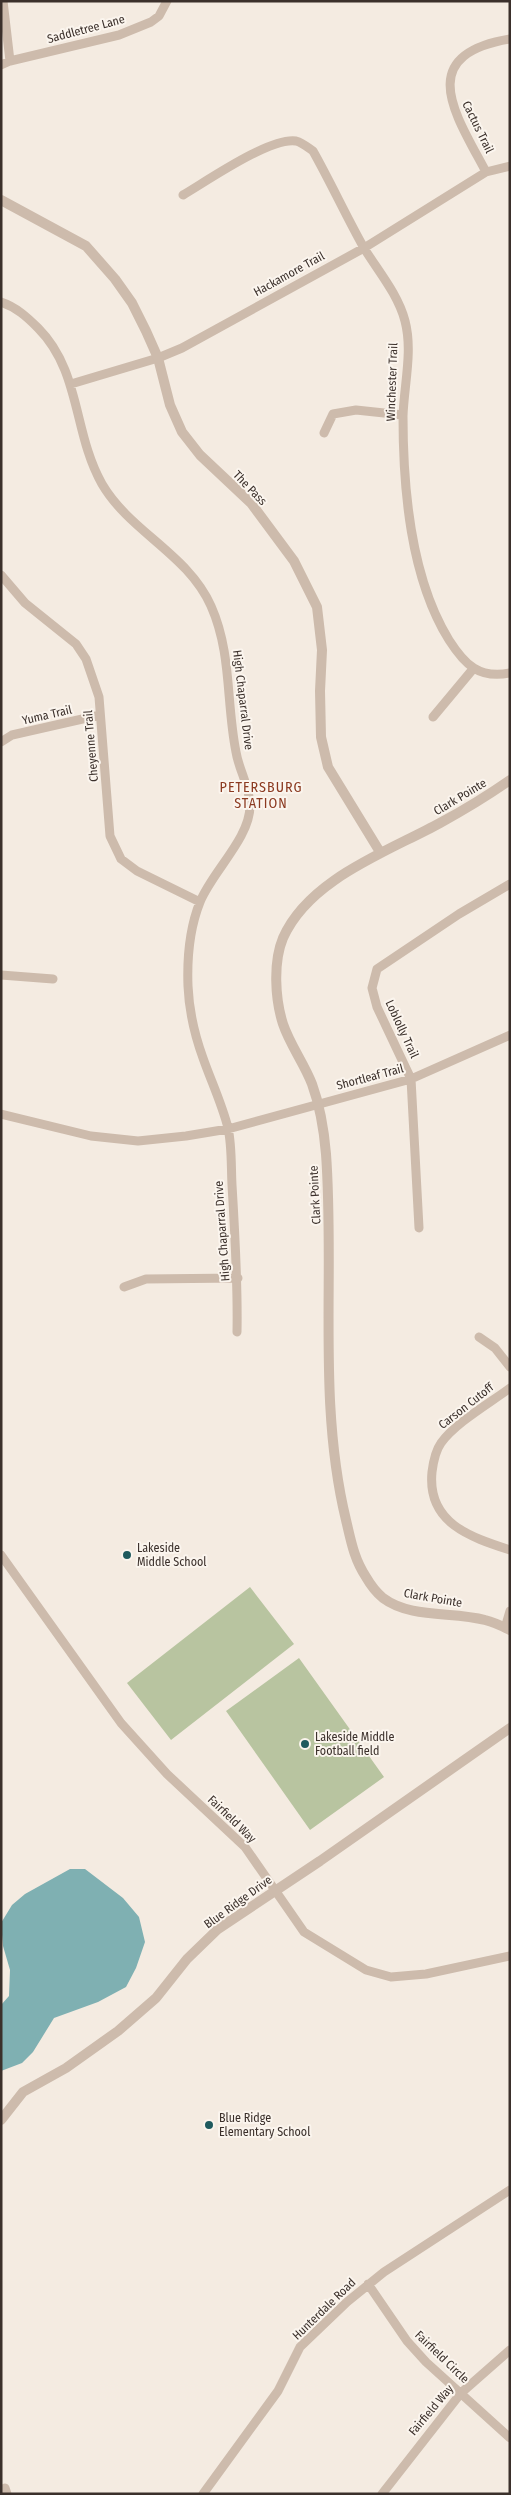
<svg xmlns="http://www.w3.org/2000/svg" width="511" height="2495" font-family="'Fira Sans Condensed',sans-serif">
<style>
.green{fill:#b8c4a0}
.water{fill:#7fb0b2}
.lines{fill:none;stroke-linecap:round;stroke-linejoin:round}
.minor{stroke:#cdbbac;stroke-width:9}
.tertiary{stroke:#cdbbac;stroke-width:10}
.poi-dot{fill:#1f5a5e;stroke:#fbf5ee;stroke-width:2}
.labels{text-anchor:middle;dominant-baseline:central;stroke-width:4;stroke-linejoin:round;paint-order:stroke}
.street-label{font-size:12px;fill:#3b302b;stroke:#fbf5ee}
.poi-label{font-size:12px;fill:#3b302b;stroke:#fbf5ee;text-anchor:start}
.neighbourhood-label{font-size:14px;letter-spacing:1px;fill:#8c3b22;stroke:#fbf5ee}
</style>
<rect width="100%" height="100%" fill="#f4ebe1"/>
<!-- green -->
<path class="green" d="M250 1587 294 1644 171 1740 127 1683Z
M299 1658 384 1777 310 1830 226 1711Z"/>
<!-- water -->
<path class="water" d="M70 1869H85L123 1898 139 1917 145 1942 136 1968 126 1987 98 2002 54 2018 33 2052 22 2063 1 2071V2005L9 1996 10 1970 3 1946 1 1923 12 1905 25 1894Z"/>
<g class="lines">
<!-- minor -->
<path class="minor" d="M3 1 10 61
M1 65 10 61 119 35 151 22 159 16 167 1
M486 172C456 115 413 55 510 39
M183 195C207 181 270 137 296 141 303 143 307 147 313 151 331 183 346 216 364 248 378 271 398 294 405 321 413 351 404 385 403 416 403 488 410 577 449 640 465 665 479 679 510 673
M1 302C16 307 27 317 38 328 81 371 73 433 102 484 130 532 188 554 211 606 232 653 226 703 236 752 239 771 250 786 250 806 250 838 212 872 200 902 190 927 187 959 188 986 189 1009 195 1036 203 1058 211 1081 222 1104 228 1128 232 1146 231 1166 232 1185 235 1234 238 1283 237 1332
M71 384 158 358 182 348 364 248 486 172 510 166
M324 433 333 414 356 410 403 415
M1 575 25 603 76 644 86 659 99 697 110 836 121 859 137 871 200 902
M433 717 473 669
M1 742 12 735 100 715
M1 975 53 979
M1 1114 91 1136 138 1141 186 1136 228 1129 411 1079 510 1035
M419 1228 411 1079 377 1007 372 988 377 969 459 914 510 884
M124 1287 146 1279 238 1278
M479 1337 495 1348 510 1367
M510 1388C490 1403 455 1423 441 1443 436 1450 433 1464 432 1472 427 1523 470 1537 510 1550
M1 1555 121 1723 167 1774 245 1847 304 1932 366 1970 391 1977 426 1974 510 1956
M505 1628 510 1611
M368 2284 407 2341 426 2362 510 2438
M5 2488 7 2494
M203 2494 278 2391 300 2347 347 2302 384 2272 510 2190
M382 2494 461 2393 510 2350"/>
<!-- tertiary -->
<path class="tertiary" d="M1 200 86 246 115 279 132 303 146 331 158 358 170 405 182 432 200 455 251 503 294 561 317 607 322 650 320 691 321 737 328 767 380 852
M510 780C487 796 464 810 440 823 387 852 309 879 283 938 273 962 275 999 283 1024 290 1045 304 1063 312 1084 320 1106 324 1130 326 1154 335 1275 317 1401 346 1520 351 1541 354 1559 366 1577 370 1584 377 1593 383 1598 411 1619 453 1611 485 1620 493 1622 502 1626 510 1630
M1 2120 23 2092 66 2068 118 2031 156 1998 187 1959 218 1929 320 1861 510 1728"/>
</g>
<!-- markers -->
<g class="poi-dot">
<circle cx="127" cy="1555" r="5"/>
<circle cx="305" cy="1744" r="5"/>
<circle cx="209" cy="2125" r="5"/>
</g>
<g class="labels">
<!-- street labels -->
<g class="street-label">
<text transform="translate(86 29) rotate(-15)">Saddletree Lane</text>
<text transform="translate(478 127) rotate(64)">Cactus Trail</text>
<text transform="translate(289 274) rotate(-29)">Hackamore Trail</text>
<text transform="translate(392 382) rotate(-88)">Winchester Trail</text>
<text transform="translate(250 488) rotate(46)">The Pass</text>
<text transform="translate(243 700) rotate(83)">High Chaparral Drive</text>
<text transform="translate(47 715) rotate(-13)">Yuma Trail</text>
<text transform="translate(91 746) rotate(-95)">Cheyenne Trail</text>
<text transform="translate(460 797) rotate(-31)">Clark Pointe</text>
<text transform="translate(402 1029) rotate(65)">Loblolly Trail</text>
<text transform="translate(370 1077) rotate(-15)">Shortleaf Trail</text>
<text transform="translate(315 1195) rotate(-93)">Clark Pointe</text>
<text transform="translate(222 1231) rotate(-94)">High Chaparral Drive</text>
<text transform="translate(466 1406) rotate(-38)">Carson Cutoff</text>
<text transform="translate(433 1598) rotate(10)">Clark Pointe</text>
<text transform="translate(232 1819) rotate(44)">Fairfield Way</text>
<text transform="translate(238 1902) rotate(-36)">Blue Ridge Drive</text>
<text transform="translate(324 2309) rotate(-44)">Hunterdale Road</text>
<text transform="translate(442 2357) rotate(44)">Fairfield Circle</text>
<text transform="translate(431 2410) rotate(-50)">Fairfield Way</text>
</g>
<!-- poi labels -->
<g class="poi-label">
<text x="137" y="1548">Lakeside<tspan x="137" dy="14">Middle School</tspan></text>
<text x="315" y="1737">Lakeside Middle<tspan x="315" dy="14">Football field</tspan></text>
<text x="219" y="2118">Blue Ridge<tspan x="219" dy="14">Elementary School</tspan></text>
</g>
<!-- neighbourhood labels -->
<g class="neighbourhood-label">
<text x="261" y="787">PETERSBURG<tspan x="261" dy="16">STATION</tspan></text>
</g>
</g>
<!-- border -->
<rect width="511" height="2495" fill="none" stroke="#3b302b" stroke-width="5"/>
</svg>
